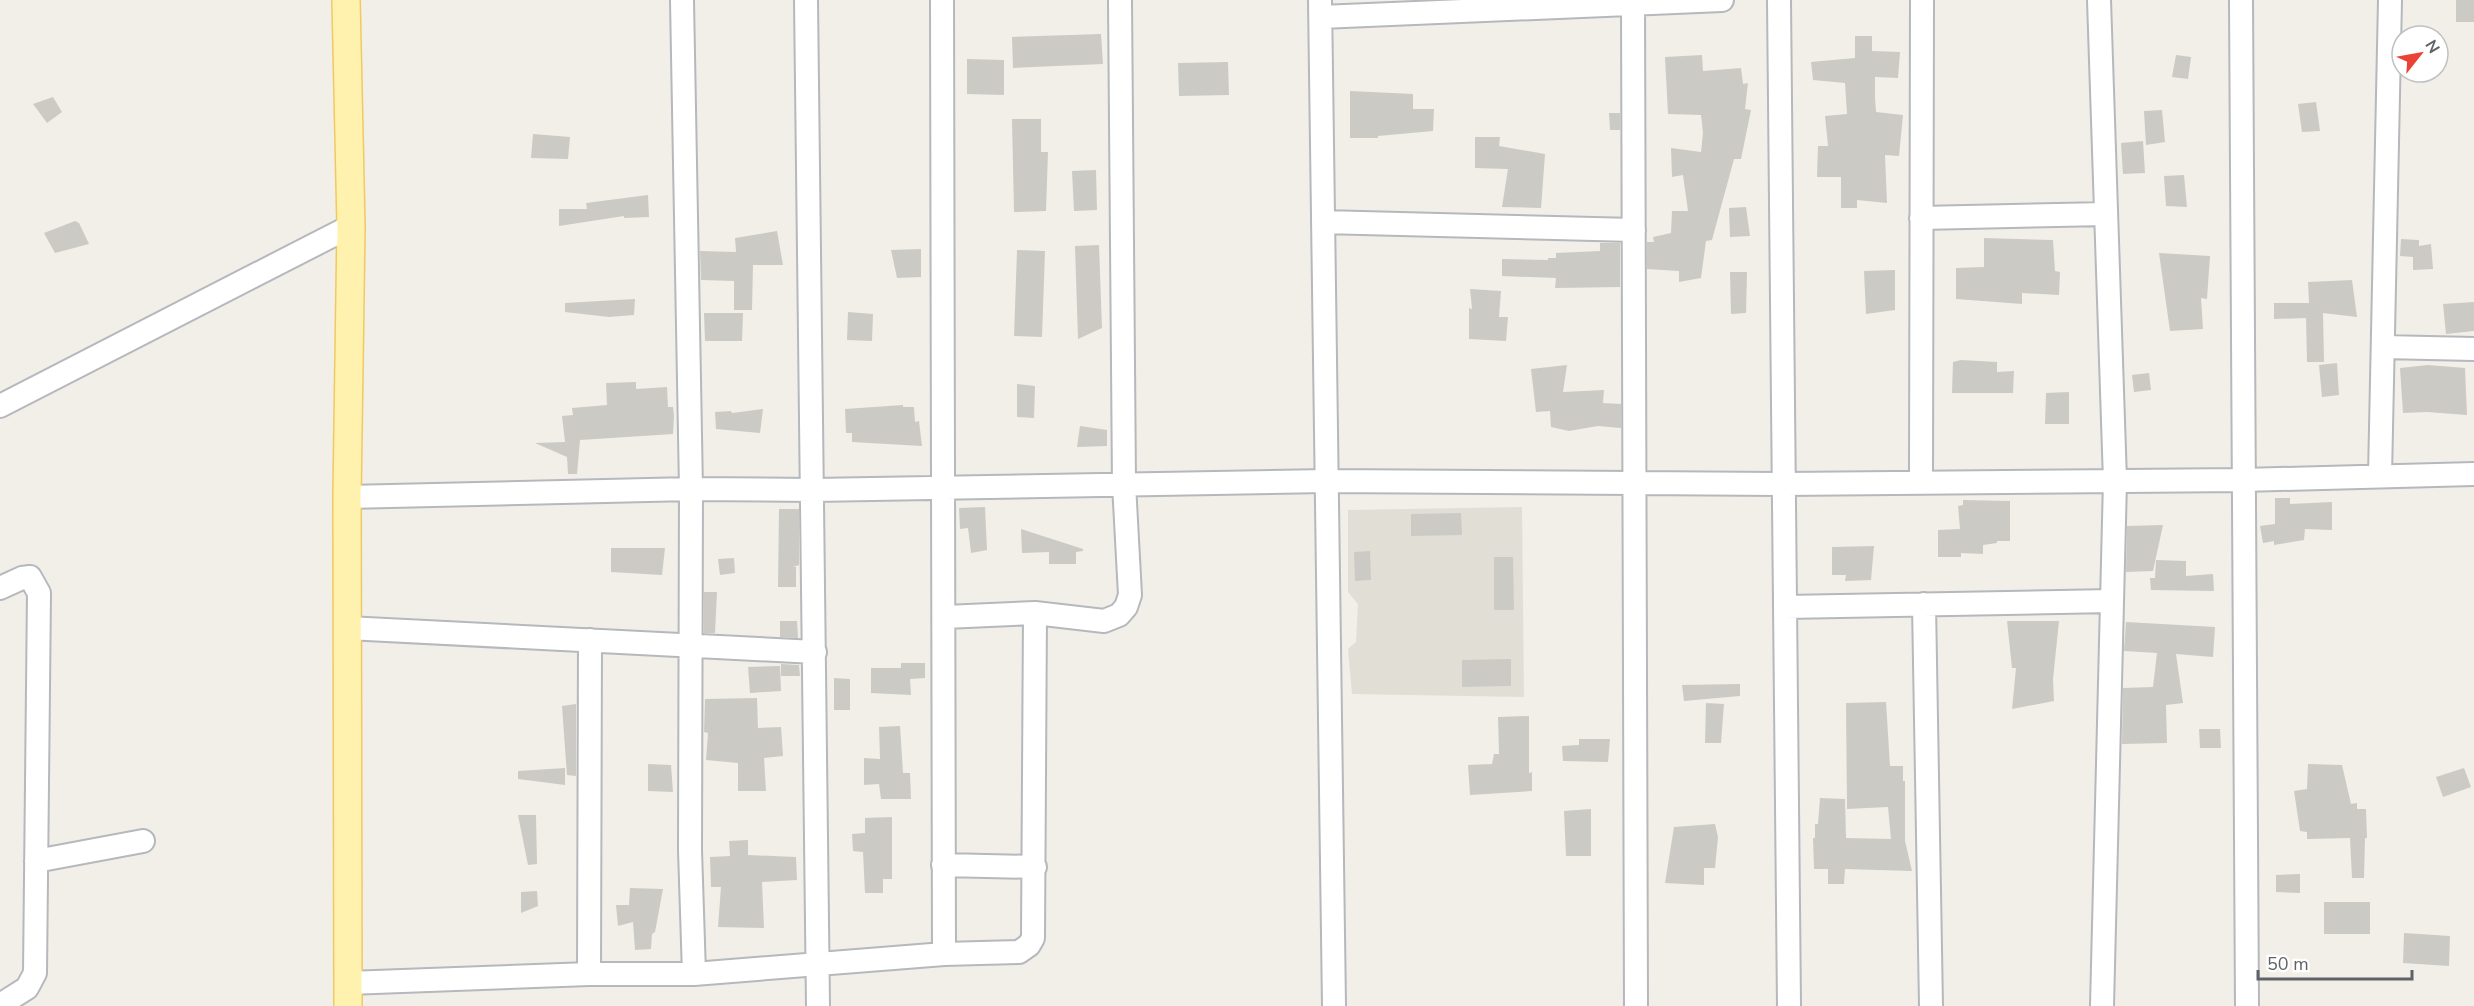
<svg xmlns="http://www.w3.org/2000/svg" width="2474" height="1006" font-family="'Nunito Sans',sans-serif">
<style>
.education{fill:#e1ded6}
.building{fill:#cccac5}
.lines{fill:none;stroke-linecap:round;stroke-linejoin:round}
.minor-casing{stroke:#b5b8bc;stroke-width:26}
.major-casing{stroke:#f2c960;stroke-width:30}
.minor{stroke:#fff;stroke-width:22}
.major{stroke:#fff2af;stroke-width:27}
</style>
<rect width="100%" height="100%" fill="#f1efe8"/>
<!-- education -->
<path class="education" d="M1522 507 1524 697 1352 694 1348 649 1356 642 1358 604 1348 592V510Z"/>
<!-- building -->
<path class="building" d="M2456 0H2474V22H2456Z
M1101 34 1103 64 1013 68 1012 37Z
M1855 36H1872V51L1900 52 1898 78 1875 77V98L1876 112 1903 115 1899 156 1885 155 1887 203 1857 200V208H1841V177H1817L1818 146H1828L1825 116 1847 114 1845 83 1813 80 1811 62 1855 58Z
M1702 55 1703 71 1741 68 1743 84 1748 83 1745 109 1751 110 1741 159H1734L1712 240 1706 241 1701 278 1679 282V271L1647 269V242H1654L1653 237 1671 233 1672 211H1688L1683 175 1672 177 1671 148 1701 152 1703 133 1701 115 1668 114 1665 57Z
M2176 55 2191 57 2188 79 2172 77Z
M967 59 1004 60V95L967 94Z
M1228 62 1229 95 1179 96 1178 63Z
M1350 91 1413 94V109H1434L1433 131 1378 136V138H1350Z
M53 97 62 112 47 123 33 104Z
M2316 102 2320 131 2302 132 2298 104Z
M2162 110 2165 142 2146 145 2144 111Z
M1609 113H1620V130H1610Z
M1012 119H1041V152H1048L1046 211 1014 212Z
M533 134 570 137 568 159 531 158Z
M1475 137H1500L1499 146 1545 154 1541 208 1502 207 1508 169 1475 168Z
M2143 141 2145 173 2123 174 2121 143Z
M1096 170 1097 210 1074 211 1072 171Z
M2184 175 2187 207 2166 206 2164 176Z
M648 195 649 217 624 218V216L559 226V209H587L586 203Z
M1746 207 1750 236 1730 237 1729 208Z
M75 221 79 223 89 244 55 253 44 233Z
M777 231 783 265H753L752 310H734V281L701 280 700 251 736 252 735 238Z
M1984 238 2053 240 2055 271 2060 272 2059 295 2022 293V304L1956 299V268L1984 267Z
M2401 239 2419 240V246L2431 244 2433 269 2413 270V257L2400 256Z
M1600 243H1620V287L1555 288 1556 278 1502 276V259L1548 260V258H1556V253L1600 251Z
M1099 245 1102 328 1078 339 1075 246Z
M921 249V277L897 278 891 250Z
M1017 250 1045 251 1042 337 1014 336Z
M2159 253 2210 256 2207 299 2201 298 2203 329 2170 331Z
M1895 270V310L1866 314 1864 271Z
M1730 272H1747L1746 313 1731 314Z
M2352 280 2357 317 2323 313 2324 362H2307L2306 318 2274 319V303H2309L2308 282Z
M1470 289 1501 291 1499 317H1508L1506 341 1469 339V308L1472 309Z
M635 299 634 315 609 317 565 312V303Z
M2474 302V331L2446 334 2443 304Z
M848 312 873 314 872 341 847 340Z
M704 313H743L742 341H705Z
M1961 360 1997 362V372L2014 371 2013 393H1952L1953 362Z
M2337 363 2339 395 2322 397 2319 365Z
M1567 365 1563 392 1604 390 1603 403 1621 404V428L1598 426 1569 431 1551 427 1550 411 1536 412 1531 369Z
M2428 365 2465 368 2467 415 2427 412 2403 413 2400 368Z
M2149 373 2151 390 2134 392 2132 375Z
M636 382V389L667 387 668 407H673L674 416 673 434 580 440 577 474H568L567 457 535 443 565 442 562 416 573 415 572 408 607 405 606 383Z
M1017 384 1035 386 1034 418 1017 417Z
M2069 392V424H2045L2046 393Z
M903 405V407H914L915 422 919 421 922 446 852 442V433H846L845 409Z
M763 409 760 433 716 429 715 412 731 411 732 413Z
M1080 426 1107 430V446L1077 447Z
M2275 498H2290V504L2332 502V530L2305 529 2304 540 2274 545V541L2263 543 2260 526 2275 524Z
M1963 500 2010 501V541H1997V543L1983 545V554L1961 553V557H1938V530L1960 529 1958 506 1963 505Z
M985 507 987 550 971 553 968 528 960 529 959 508Z
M779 509H799V565L793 567H796V587H778Z
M1461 513 1462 535 1411 536V514Z
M2163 525 2153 571 2126 572 2127 526Z
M1021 529 1083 549V551L1076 552V564H1049V552L1022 553Z
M1874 546 1871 580 1845 581 1846 575H1832V547Z
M611 548H665L662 575 611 572Z
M1370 551 1371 580 1355 581 1354 552Z
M1494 557H1513L1514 610H1494Z
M734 558 735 573 720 575 718 559Z
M2156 560 2186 561V576L2213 574 2214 591 2151 590 2150 578H2155Z
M704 592H717L715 633H704Z
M780 621H797L798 638 780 637Z
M2007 621H2059L2053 679 2054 701 2012 709 2016 668H2012Z
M2126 622 2215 627 2213 657 2176 654 2183 703 2166 705 2167 743 2122 744 2123 688 2153 687 2157 653 2124 651Z
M1511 659V686L1462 687V660Z
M901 663H925V678L910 679 911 695 871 693V668H901Z
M781 664 799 665 800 676H781Z
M780 666 781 691 750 693 748 667Z
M834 678 850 679V710H834Z
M1740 684V696L1684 701 1682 685Z
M757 698 758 728 781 727 783 756 764 758 766 791H738V763L706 760 708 733 704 732 705 699Z
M1886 702 1890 766H1903V781H1905V841L1912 871 1845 869 1844 884H1828V869H1814L1813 838H1815V824H1818L1820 798 1845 799 1846 838 1891 839 1888 807 1847 809 1846 703Z
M1706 703 1724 704 1721 743H1705Z
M576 704V776L567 775 562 706Z
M1529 716V773L1532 772V791L1470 795 1468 765 1492 764 1494 754H1499L1498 717Z
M900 726 903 773H910L911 799H881L879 784 864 785V758L880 759 879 727Z
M2199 729H2220L2221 748H2200Z
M1579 739H1610L1608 762 1563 761 1562 746 1579 745Z
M648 764 671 765 673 792 648 791Z
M2308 764 2342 765 2351 804 2357 803V809H2366L2367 838H2365L2364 878H2352L2350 838 2307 839V832L2300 831 2294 791 2307 789Z
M565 768V785L518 779V771Z
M2464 768 2471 787 2443 797 2436 777Z
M1591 809V856H1566L1564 811Z
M518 815H536L537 864 528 865Z
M892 817V879H883V893H865L863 852 853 851 852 834 865 833V818Z
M1715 824 1718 837 1715 868H1704V885L1665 883 1674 827Z
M748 840V855L796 857 797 880 762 882 764 928 718 927 721 887H711L710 857 730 856 729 841Z
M2300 874V893L2276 892V875Z
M630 888 663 889 655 932 652 934 651 949 635 950 633 922 618 926 616 905H629Z
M537 891 538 906 521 913V892Z
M2324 902H2370V934H2324Z
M2404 933 2450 936 2449 966 2403 963Z"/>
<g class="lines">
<defs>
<path id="minor" d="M682 0 691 489 690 850 694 974
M806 0 818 1006
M942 0 944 954
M1320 0 1334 1006
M1779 0 1789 1006
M2099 0 2115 481 2102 1006
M2241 0 2247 1006
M1633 4 1636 1006
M1321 17 1722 0
M1921 218 2106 214
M1323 222 1634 230
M2383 347 2474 349
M0 406 351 226
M2380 476 2390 0
M1921 482 1922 0
M347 497 691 489 814 490 1326 481 1784 484 2243 480 2474 474
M0 588 22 578 30 577 39 593 35 973 27 988 0 1005
M1924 604 1931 1006
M1785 607 2112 601
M945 617 1035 613 1104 621 1119 615 1126 607 1130 595 1124 484 1120 0
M347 628 815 652
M590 640 589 974H694L944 954 1019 952 1029 945 1033 938 1035 613
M36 861 143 841
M943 865 1035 867
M348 983 589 974"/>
<path id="major" d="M346 0 351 226 347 497 348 1006"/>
</defs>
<!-- minor casing -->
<use href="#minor" class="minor-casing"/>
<!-- major casing -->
<use href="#major" class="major-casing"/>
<!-- minor -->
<use href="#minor" class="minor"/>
<!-- major -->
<use href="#major" class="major"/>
</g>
<!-- north arrow -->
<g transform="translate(2420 54) rotate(59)"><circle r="28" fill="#ffffff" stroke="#bfc1c3" stroke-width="1.5"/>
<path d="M0-4.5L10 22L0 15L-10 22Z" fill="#ea4335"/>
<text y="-9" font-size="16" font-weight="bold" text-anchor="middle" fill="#5f6368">N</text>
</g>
<!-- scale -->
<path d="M2258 970v9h154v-9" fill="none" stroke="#5f6368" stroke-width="3"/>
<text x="2267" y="970" font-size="18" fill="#5f6368" stroke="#ffffff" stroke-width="4.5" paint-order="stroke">50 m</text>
</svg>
